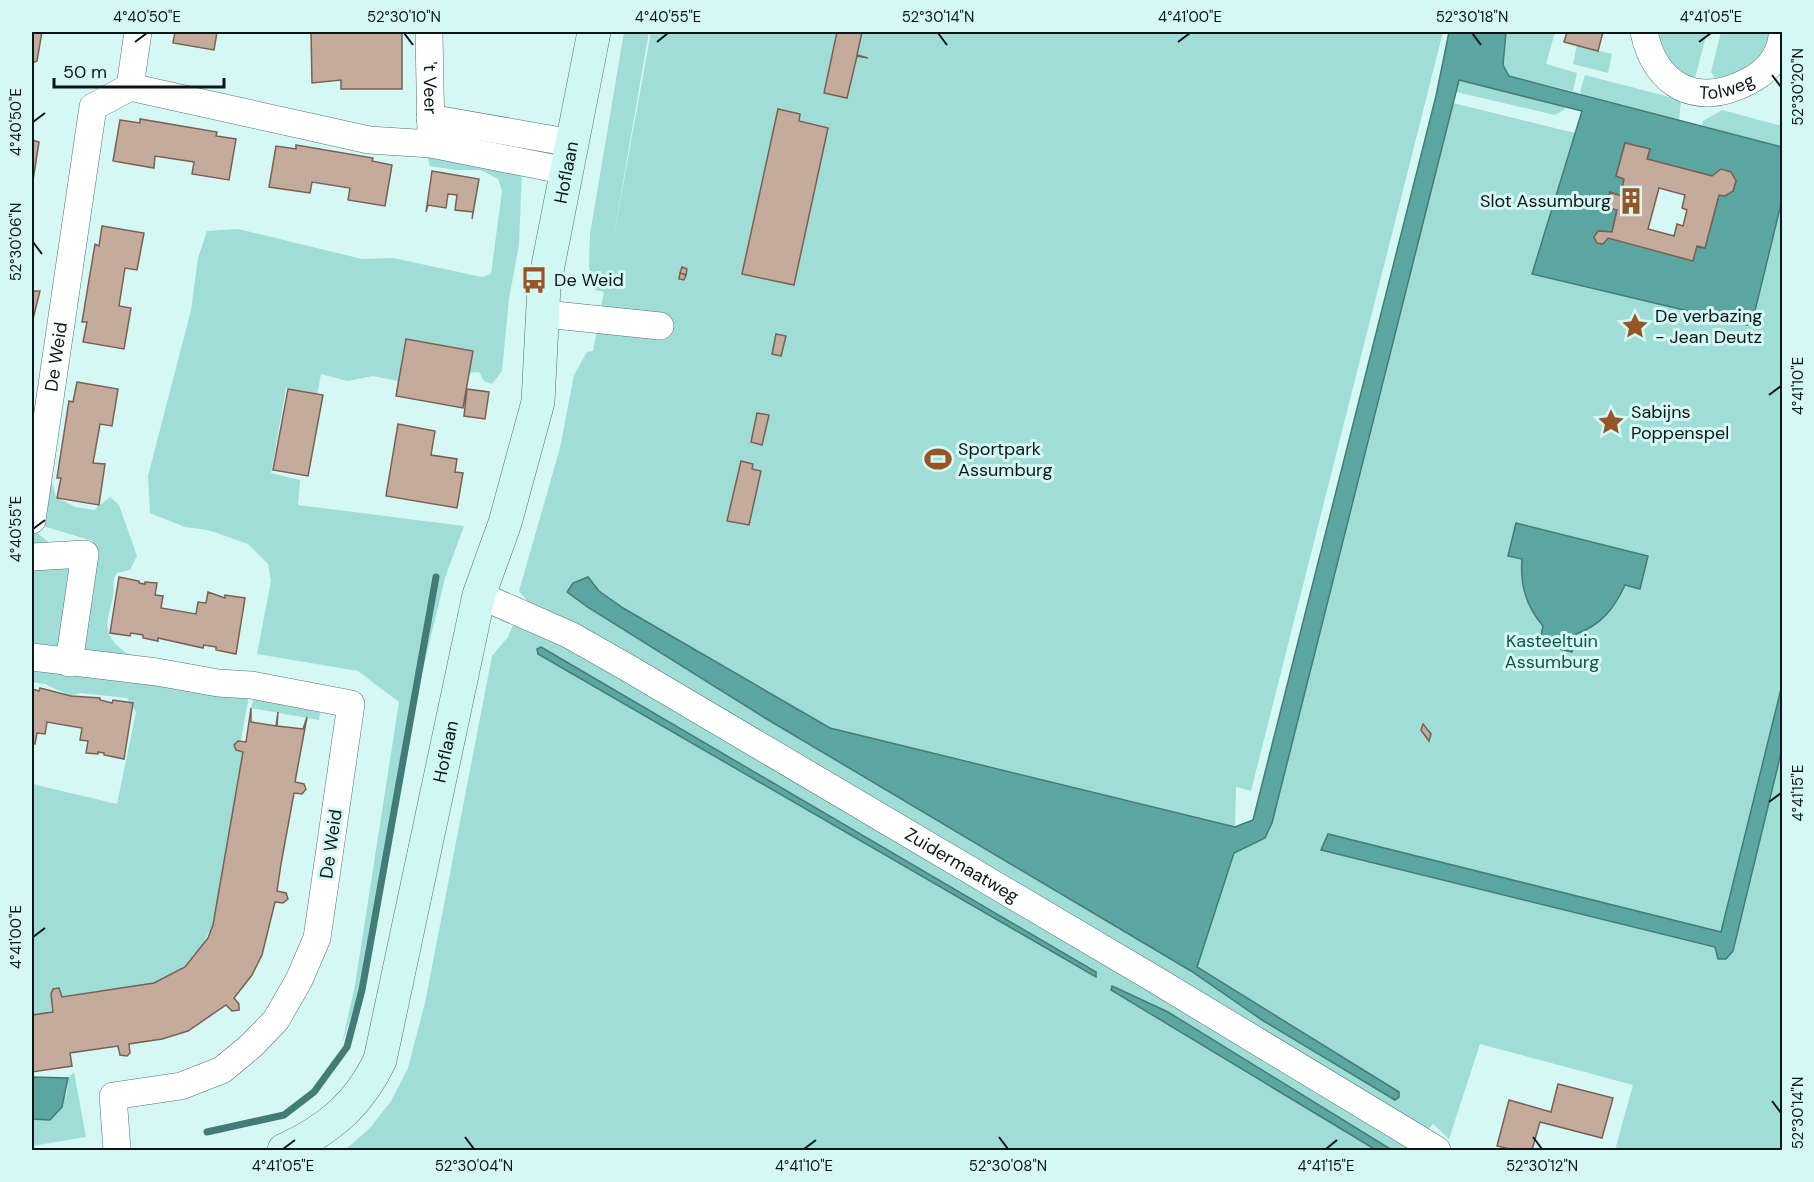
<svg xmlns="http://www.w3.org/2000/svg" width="1814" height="1182" font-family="'DM Sans',sans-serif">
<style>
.green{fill:#a0ddd7;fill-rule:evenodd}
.water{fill:#5ba6a0;stroke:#437b77;stroke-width:1.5;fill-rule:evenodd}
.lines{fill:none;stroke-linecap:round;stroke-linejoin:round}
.stream{stroke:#437b77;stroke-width:7}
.building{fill:#c4ab9c;stroke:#786154;stroke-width:1.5;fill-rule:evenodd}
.street-casing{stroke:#52726f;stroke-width:28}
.secondary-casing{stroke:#52726f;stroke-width:34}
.street{stroke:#fff;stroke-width:27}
.secondary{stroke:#cff8f5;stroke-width:33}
.ticks{fill:none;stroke:#0a1716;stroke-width:2}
.labels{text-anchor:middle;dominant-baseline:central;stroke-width:6;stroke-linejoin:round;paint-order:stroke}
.street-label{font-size:18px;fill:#0a1716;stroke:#d5f8f4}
.poi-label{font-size:18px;fill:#0a1716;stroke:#d5f8f4;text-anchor:start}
.park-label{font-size:18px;fill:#0f524e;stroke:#d5f8f4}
.neatline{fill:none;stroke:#0a1716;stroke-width:2}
.ticks-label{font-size:15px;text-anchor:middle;fill:#0a1716}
</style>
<rect width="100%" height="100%" fill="#d5f8f4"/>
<!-- green -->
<path class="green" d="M624 32H649L611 251 651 32H1443L1251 791 1236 787 1235 827 830 728 623 608 599 591 588 578 573 583 765 718 1192 971 1262 1020 1399 1097V1092L1197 967 1234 853 1246 846 1272 823 1453 103 1575 133 1532 274 1748 325 1752 322 1782 200V684L1721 932 1329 834 1321 850 1715 947 1718 958 1726 959 1733 951 1782 749 1781 1150H1615L1633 1085 1480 1044 1449 1139 1433 1124 1426 1132 534 609 519 591 560 448 574 375 587 352 593 351 604 292 595 290 589 267 590 234Z
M1506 32H1555L1546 64 1577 73 1573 91 1508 76 1503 65Z
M1647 32H1707L1695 78 1687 86Z
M1721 32H1781L1777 47 1721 87 1711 72Z
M1577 45 1612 54 1608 73 1573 64Z
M1585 75 1681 100 1679 121 1583 96 1580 92Z
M1459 80 1565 107 1564 110 1555 115 1456 92Z
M1722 110 1782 126V147L1702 126 1703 121Z
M426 153 522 169 519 245 509 299 502 371 492 384 484 381 479 372 469 373 473 351 406 340 398 381 373 376 347 381 321 374 317 395 286 388 271 473 300 480 298 505 464 526 445 578 417 694 363 979 342 1044 355 985 399 702 358 671 257 654 271 581 268 564 248 544 208 530 185 527 150 513 148 476 191 310 198 258 207 231 238 229 362 259 393 258 482 277 491 274 502 191 498 179 481 170H457L430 166Z
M45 476 53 485 56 497 75 507 94 510 110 497 119 505 137 556 130 570 117 573C111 582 115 586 113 596 107 625 100 634 128 654L251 685 239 751 243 752 213 925 196 956 185 967 154 983 52 999 53 1012 32 1015V784L117 804 136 712 127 698 80 693 71 696 45 684 32 682V529L58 549 94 566 93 541 43 526Z
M516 618 1330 1094 1420 1150H1392L1170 1013 1112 986 1111 990 1376 1150H345L370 1128 391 1101 408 1068 425 1003 492 656 508 637ZM541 648 1096 971V977L538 654 537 650Z
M255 695 321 707 319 720 251 708Z
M74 1072 86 1137 32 1146V1119L50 1120 67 1094 68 1078Z"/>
<!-- water -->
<path class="water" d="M1449 32H1506L1503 65 1509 76 1782 147V200L1752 323 1747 325 1532 274 1582 111 1459 80 1272 823 1265 838 1234 853 1197 967 1399 1092V1097L1395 1100 1262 1020 1191 971 765 718 589 608 567 592 573 583 588 577 599 591 623 608 830 728 1235 827 1253 820 1436 96ZM1625 143 1650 149 1647 159 1712 176 1722 170 1736 181 1733 191 1725 196 1719 195 1705 248 1608 238 1603 244 1597 243 1594 237 1598 231 1612 232 1617 210 1606 206 1610 192 1621 196 1624 179 1616 176Z
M1516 523 1648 556 1640 589 1625 585C1614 609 1601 625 1576 634L1572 652 1539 644 1543 626C1526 606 1520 585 1522 559L1508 556Z
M541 647 1096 972V977L538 654 537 649Z
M1782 685V749L1733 951 1726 959H1718L1715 947 1321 850 1328 834 1721 932Z
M1112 986 1168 1012 1392 1150H1376L1111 990Z
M32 1077 68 1078 62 1107 50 1120 32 1119Z"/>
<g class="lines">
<!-- stream -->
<path class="stream" d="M207 1132 284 1115 314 1092 347 1047 362 990 436 577"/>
</g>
<!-- building -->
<path class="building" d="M32 32H42L37 61 32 63Z
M175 32H217L214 50 173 43Z
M311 32H402V89H341V80L312 83Z
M837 32H862L857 55 868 58 857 56 847 98 824 93Z
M1567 32H1603L1598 51 1564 42Z
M778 109 800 114 799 121 828 128 794 285 742 274Z
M120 120 140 123V119L217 132 216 136 236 139 229 180 192 174 194 162 155 156 154 168 113 161Z
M32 140 39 142 32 187Z
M1625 143 1650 149 1647 159 1712 176 1721 169 1731 172 1736 181 1733 191 1725 196 1719 195 1705 248 1697 246 1693 261 1608 238 1603 244 1597 243 1594 237 1598 231 1612 232 1617 210 1606 207 1610 192 1621 196 1624 179 1616 176ZM1659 188 1685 195 1682 208 1687 210 1683 226 1677 224 1674 236 1648 229Z
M296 145 373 158 372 161 392 165 385 206 348 200 350 188 312 182 310 193 269 187 276 146 296 149Z
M432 171 479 179 472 219 473 212 455 210 457 195 448 194 446 208 428 205 426 212Z
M102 226 144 233 137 270 125 268 119 306 131 308 124 349 83 342 87 322H82L95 244 99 246Z
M682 267 687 269 686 275 680 273Z
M680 273 686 275 684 280 679 279Z
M32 291H40L32 323Z
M776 334 786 336 781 356 772 354Z
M406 339 473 351 463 408 396 396Z
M77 382 118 389 112 426 100 424 93 463 105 464 99 505 57 498 61 478H57L69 401 73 402Z
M288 389 323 395 308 476 273 470Z
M467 389 489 392 485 419 464 416Z
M757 413 769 415 762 445 751 442Z
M398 424 435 431 431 455 457 459 455 472 463 473 457 508 386 496Z
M741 461 753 464 752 469 761 471 749 525 727 521Z
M119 577 139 581V583L145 584V582L157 583 155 595 163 596 161 608 196 614 198 602 206 603 208 592 225 598V595L245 598 236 654 216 650V647L204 645 203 648 158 638V641L143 638V635L131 633 130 636 110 633Z
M40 688 71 696 100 698V700L112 703 113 700 133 703 124 759 104 755V753L98 752V754L86 753 88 741 80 740 82 728 47 722 45 734 37 733 35 744 32 743V689L39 691Z
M251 708V722L276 726 278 712 277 726 303 729 307 717 295 782 304 784 306 789 302 794 294 793 281 864 277 891 286 893 288 899 283 903 275 902 262 955 252 975 234 998 239 1004V1010L232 1011 226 1005 188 1031 162 1039 129 1044 130 1053 127 1056 120 1055 118 1046 70 1053 72 1066 32 1072V1015L53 1012 51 994 53 989 59 988 62 997 154 983 185 967 208 938 213 925 243 752 236 750 234 745 238 741 246 742Z
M1423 724 1431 734 1429 741 1421 730Z
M1558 1084 1613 1098 1602 1138 1540 1122 1532 1150H1515L1497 1146 1509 1100 1551 1112Z"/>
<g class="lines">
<defs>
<g id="street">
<path id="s1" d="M429 32 431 137"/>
<path id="s2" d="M1644 32C1655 86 1697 108 1747 82 1766 73 1779 58 1782 37"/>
<path d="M130 87 138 32"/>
<path d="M430 118 572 143"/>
<path d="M545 314 660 326"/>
<path id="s3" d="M32 520 93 107 130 87 369 140 431 144 567 171"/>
<path d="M32 557 85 554 69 663"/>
<path id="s4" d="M479 595 570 635 628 668 1156 980 1437 1150"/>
<path d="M32 657 157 672 218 683 251 685 351 704 317 938 299 980 276 1020 252 1045 222 1070 181 1086 113 1096 117 1150"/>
</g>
<g id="secondary">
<path id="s5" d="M284 1150C329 1130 359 1104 380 1060L479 595 505 523 538 402 544 286 594 32"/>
</g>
</defs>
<!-- street casing -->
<use href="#street" class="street-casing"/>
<!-- secondary casing -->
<use href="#secondary" class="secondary-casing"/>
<!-- street -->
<use href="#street" class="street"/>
<!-- secondary -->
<use href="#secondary" class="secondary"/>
</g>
<!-- ticks -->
<path class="ticks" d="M404 33 413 45M938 33 947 45M1472 33 1481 45M135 42 147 33M657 42 668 33M1178 42 1190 33M1699 42 1711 33M1772 75 1781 87M33 122 45 113M33 242 42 254M1769 395 1781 386M33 529 45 520M1769 802 1781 793M33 937 45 928M1772 1101 1781 1113M465 1137 474 1149M999 1137 1008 1149M1533 1137 1542 1149M283 1149 295 1140M804 1149 816 1140M1326 1149 1337 1140"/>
<!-- icons -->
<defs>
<symbol id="building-bare" viewBox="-9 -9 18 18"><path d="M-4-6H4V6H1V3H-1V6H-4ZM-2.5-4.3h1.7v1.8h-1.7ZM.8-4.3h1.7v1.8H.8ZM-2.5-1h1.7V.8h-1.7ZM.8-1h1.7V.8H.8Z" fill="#985425" stroke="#d5f8f4" stroke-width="2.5" paint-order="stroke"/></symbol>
<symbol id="bus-bare" viewBox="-9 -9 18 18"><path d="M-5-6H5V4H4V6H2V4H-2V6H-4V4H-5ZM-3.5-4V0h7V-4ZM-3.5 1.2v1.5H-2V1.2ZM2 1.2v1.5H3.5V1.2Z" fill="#985425" stroke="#d5f8f4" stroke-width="2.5" paint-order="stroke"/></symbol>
<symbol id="sight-bare" viewBox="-9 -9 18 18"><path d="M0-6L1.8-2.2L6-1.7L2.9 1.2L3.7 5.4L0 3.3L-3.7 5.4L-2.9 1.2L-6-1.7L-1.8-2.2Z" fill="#985425" stroke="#d5f8f4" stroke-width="2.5" paint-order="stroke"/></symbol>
<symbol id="stadium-bare" viewBox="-9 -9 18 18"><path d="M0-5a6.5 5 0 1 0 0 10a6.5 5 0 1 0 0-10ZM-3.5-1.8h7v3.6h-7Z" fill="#985425" stroke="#d5f8f4" stroke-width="2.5" paint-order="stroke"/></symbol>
</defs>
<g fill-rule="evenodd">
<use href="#building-bare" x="1612" y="182" width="38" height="38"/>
<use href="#bus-bare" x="515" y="261" width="38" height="38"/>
<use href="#sight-bare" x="1616" y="307" width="38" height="38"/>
<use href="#sight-bare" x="1592" y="403" width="38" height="38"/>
<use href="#stadium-bare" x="919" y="440" width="38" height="38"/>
</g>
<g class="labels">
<!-- street labels -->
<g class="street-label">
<text stroke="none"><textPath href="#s2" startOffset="116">Tolweg</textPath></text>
<text stroke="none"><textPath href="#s1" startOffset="56">'t Veer</textPath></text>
<text stroke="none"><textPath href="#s5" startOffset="1044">Hoflaan</textPath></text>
<text stroke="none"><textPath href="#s3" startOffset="165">De Weid</textPath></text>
<text stroke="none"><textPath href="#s5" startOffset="450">Hoflaan</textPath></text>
<text transform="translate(331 844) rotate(-82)">De Weid</text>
<text stroke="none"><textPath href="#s4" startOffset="554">Zuidermaatweg</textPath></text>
</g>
<!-- poi labels -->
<g class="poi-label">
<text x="1611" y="201" text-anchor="end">Slot Assumburg</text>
<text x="554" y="280">De Weid</text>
<text x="1655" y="316">De verbazing<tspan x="1655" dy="21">- Jean Deutz</tspan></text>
<text x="1631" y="412">Sabijns<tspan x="1631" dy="21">Poppenspel</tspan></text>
<text x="958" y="449">Sportpark<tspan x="958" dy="21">Assumburg</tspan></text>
</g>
<!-- park labels -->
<g class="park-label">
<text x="1552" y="641">Kasteeltuin<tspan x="1552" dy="21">Assumburg</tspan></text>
</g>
</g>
<!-- border -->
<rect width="1814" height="1182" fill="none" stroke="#d5f8f4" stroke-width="66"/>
<!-- scale -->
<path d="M54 78v9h170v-9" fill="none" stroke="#0a1716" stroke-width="3"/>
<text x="63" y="78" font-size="18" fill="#0a1716" stroke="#d5f8f4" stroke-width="4.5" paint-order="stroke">50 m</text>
<rect x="33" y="33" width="1748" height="1116" class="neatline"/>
<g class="ticks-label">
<text x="147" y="22">4°40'50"E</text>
<text x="404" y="22">52°30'10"N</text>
<text x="668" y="22">4°40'55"E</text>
<text x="938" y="22">52°30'14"N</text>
<text x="1190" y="22">4°41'00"E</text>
<text x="1472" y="22">52°30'18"N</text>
<text x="1711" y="22">4°41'05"E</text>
<text transform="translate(1798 87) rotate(-90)" y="5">52°30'20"N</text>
<text transform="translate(16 122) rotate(-90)" y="5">4°40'50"E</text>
<text transform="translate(16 242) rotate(-90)" y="5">52°30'06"N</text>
<text transform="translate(1798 386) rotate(-90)" y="5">4°41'10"E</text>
<text transform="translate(16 529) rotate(-90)" y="5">4°40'55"E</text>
<text transform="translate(1798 793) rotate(-90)" y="5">4°41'15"E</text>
<text transform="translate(16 937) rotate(-90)" y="5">4°41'00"E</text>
<text transform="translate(1798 1113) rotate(-90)" y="5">52°30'14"N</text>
<text x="283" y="1171">4°41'05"E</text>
<text x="474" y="1171">52°30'04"N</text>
<text x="804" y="1171">4°41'10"E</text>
<text x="1008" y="1171">52°30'08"N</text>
<text x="1326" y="1171">4°41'15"E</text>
<text x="1542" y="1171">52°30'12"N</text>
</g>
</svg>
